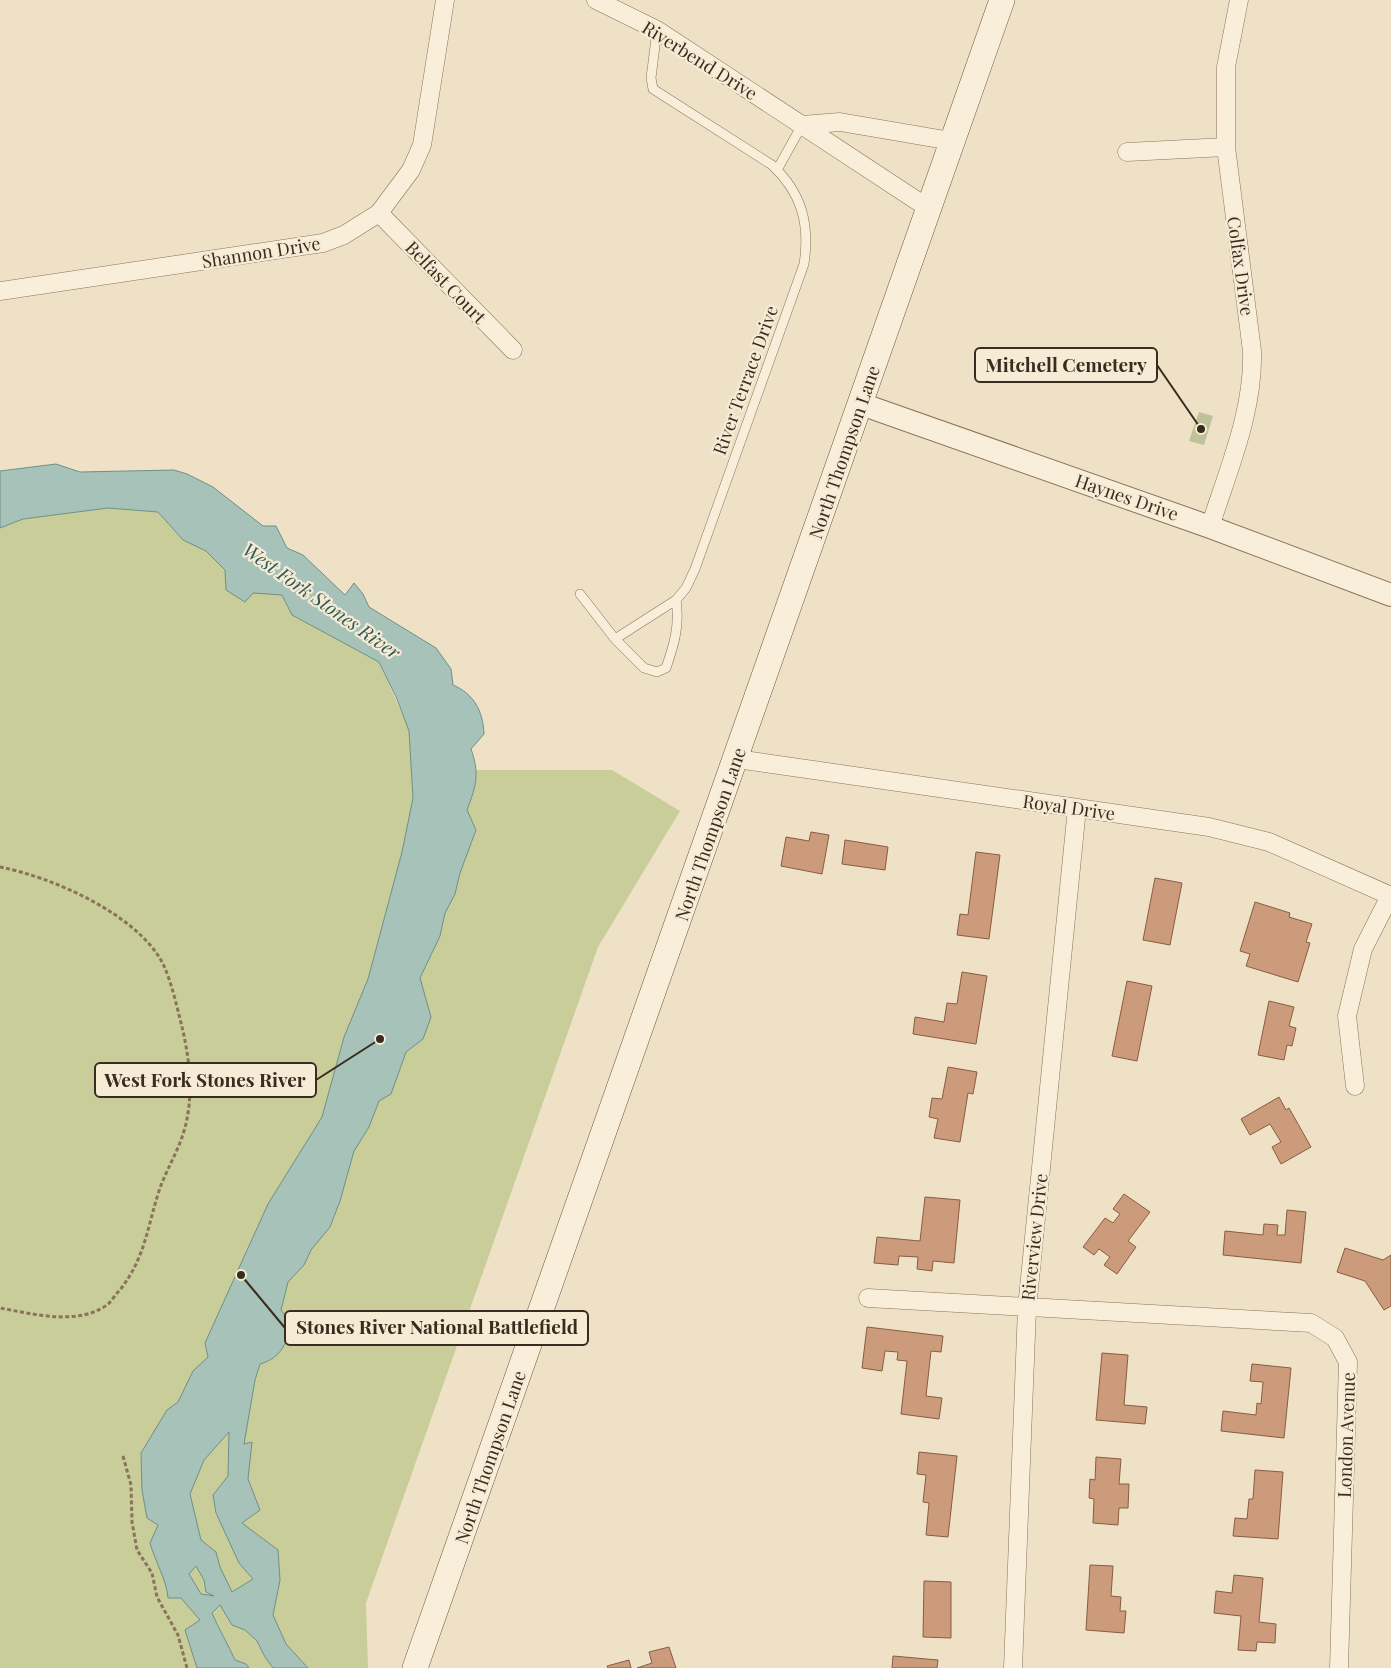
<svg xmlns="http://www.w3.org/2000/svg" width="1391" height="1668" font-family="'Playfair Display',serif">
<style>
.green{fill:#c8cd99}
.cemetery{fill:#bec298}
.water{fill:#a7c2b9;stroke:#6e9087;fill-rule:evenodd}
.building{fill:#cc9b7c;stroke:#895c41}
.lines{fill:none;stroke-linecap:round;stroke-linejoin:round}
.service-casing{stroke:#8a735b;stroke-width:10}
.minor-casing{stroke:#8a735b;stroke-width:19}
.tertiary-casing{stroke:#8a735b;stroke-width:24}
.secondary-casing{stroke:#6b543e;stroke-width:26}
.path{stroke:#8a735b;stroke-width:3;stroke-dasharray:4 2.5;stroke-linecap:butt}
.service{stroke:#f9eed9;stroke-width:9}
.minor{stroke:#f9eed9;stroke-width:18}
.tertiary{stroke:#f9eed9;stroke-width:22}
.secondary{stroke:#f9eed9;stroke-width:25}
.labels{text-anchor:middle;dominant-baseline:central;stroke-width:4.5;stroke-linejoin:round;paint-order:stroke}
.street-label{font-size:18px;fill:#3a2b1f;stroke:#f6ebd5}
.water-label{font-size:19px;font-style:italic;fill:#2f5956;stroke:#f6ebd5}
.leader{fill:none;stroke:#3a2b1f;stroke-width:2}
.callout-dot{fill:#3a2b1f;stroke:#f6ebd5;stroke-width:2}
.callout{fill:#f6ebd5;stroke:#3a2b1f;stroke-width:2}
.callout-label{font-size:19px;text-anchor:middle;font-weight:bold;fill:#3a2b1f}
</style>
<rect width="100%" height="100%" fill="#eee1c6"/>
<!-- green -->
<path class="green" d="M108 508 158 512 178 535 206 551 221 566 282 595 292 615 379 662 427 770H612L680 811 598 947 366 1603 368 1668H0V528L23 519Z"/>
<!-- cemetery -->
<path class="cemetery" d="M1199 412 1213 416 1204 445 1189 441Z"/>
<!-- water -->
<path class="water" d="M56 464 80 472 174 470 187 474 213 487 263 526H276L287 548 303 555 345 595 354 583 363 594 369 607 436 648 451 669 453 685C474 694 483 711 484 734L471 749C480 774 476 786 467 810L476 830 460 873 455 894 445 913 440 936 420 978 431 1017 423 1039 406 1052 391 1094 379 1101 369 1127 354 1151 340 1201 330 1227 311 1250 304 1265 288 1282 281 1310 290 1322C288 1343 281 1358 260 1364L255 1380 244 1444 252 1442 248 1479 260 1510 242 1523 278 1550 280 1580 273 1615 286 1644 308 1668H273L265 1657 257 1641 245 1630 232 1625 220 1605 212 1613C219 1630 228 1644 235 1660L246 1664 249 1668H197L185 1630 200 1620 181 1598H168C167 1581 155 1561 150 1543L158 1525 147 1518 142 1490 141 1453 167 1410 178 1402 193 1371 208 1357 205 1343 268 1204 322 1117 344 1037 368 979 402 852 413 798 409 731 397 699 379 662 292 615 282 595 253 593 245 602 226 590 225 570 206 551 183 540 158 512 108 508 23 519 0 528V471ZM229 1432 228 1476 213 1495 216 1513 239 1563 253 1579 232 1592 220 1567 216 1552 201 1540 190 1494 204 1460ZM196 1566 204 1580 206 1592 214 1596 201 1594 189 1574Z"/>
<!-- building -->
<path class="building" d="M811 832 829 835 822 874 781 866 786 837 809 841Z
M845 840 888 847 885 870 842 864Z
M976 852 1000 855 989 939 957 935 960 914 968 915Z
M1155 878 1182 883 1170 945 1143 940Z
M1255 902 1290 913 1289 917 1312 924 1306 942 1310 943 1298 982 1246 966 1250 954 1240 951Z
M962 972 987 976 976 1044 913 1034 915 1017 944 1022 947 1003 957 1004Z
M1127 981 1152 986 1137 1061 1112 1056Z
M1269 1001 1294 1007 1289 1026 1296 1028 1292 1046 1287 1045 1284 1060 1258 1055Z
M948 1067 977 1072 973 1094 968 1093 960 1142 934 1138 938 1119 929 1117 932 1098 942 1099Z
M1279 1097 1286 1110 1289 1108 1311 1147 1281 1164 1272 1147 1281 1142 1270 1124 1250 1135 1241 1119Z
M1124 1194 1150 1212 1128 1241 1136 1247 1117 1274 1104 1265 1110 1257 1099 1249 1094 1255 1083 1247 1105 1218 1113 1223 1120 1214 1113 1209Z
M925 1197 960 1200 954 1263 933 1261 932 1271 917 1269 918 1257 899 1256 898 1265 874 1263 877 1237 920 1241Z
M1287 1210 1306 1212 1301 1263 1223 1255 1225 1231 1263 1235 1264 1224 1278 1225 1277 1235H1285Z
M1345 1248 1383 1260 1391 1255V1306L1384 1310 1365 1281 1337 1272Z
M867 1327 943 1336 941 1352 931 1351 926 1396 942 1398 939 1419 901 1414 907 1361 897 1360 898 1352 885 1351 882 1371 862 1368Z
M1102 1353 1128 1355 1124 1405 1147 1407 1145 1424 1096 1420Z
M1252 1364 1291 1368 1284 1438 1221 1431 1223 1411 1256 1415 1257 1403 1261 1404 1263 1382 1250 1381Z
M919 1452 957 1456 948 1537 926 1535 929 1503 923 1502 926 1475 917 1474Z
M1096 1457 1121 1459 1119 1484H1129L1128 1508H1119L1118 1525 1093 1523 1094 1499 1089 1498 1090 1479 1095 1480Z
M1255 1470 1283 1472 1278 1539 1233 1536 1235 1518 1247 1519 1249 1499H1253Z
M1090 1565 1113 1566 1111 1596 1121 1597 1120 1611H1126L1124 1633 1086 1630Z
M1234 1575 1263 1578 1259 1622 1276 1624 1275 1643 1257 1642 1256 1651 1238 1650 1241 1616 1214 1613 1216 1591 1232 1593Z
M924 1581 951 1582V1638L923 1637Z
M669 1647 676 1668H637L652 1663 649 1652Z
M893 1656 938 1660 937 1668H892Z
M629 1660 631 1668H608L607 1666Z"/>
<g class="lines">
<defs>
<path id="service" d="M777 170 802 125
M580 594 615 639 676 600 686 588 695 569 804 264C810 224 802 193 772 165L653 89 651 78 657 30
M615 639 644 668 657 672 666 668C674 645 680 625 676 600"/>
<path id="minor" d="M596 0 657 30 928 208
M802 125 840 122 951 141
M1127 152 1226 147
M379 213 513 350
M0 291 323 243 344 235 379 213 411 170 422 145 445 0
M1210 527C1228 470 1254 411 1252 351L1226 147V67L1239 0
M737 759 1209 827 1269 842 1391 896
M1355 1086 1347 1016 1363 949 1390 896
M868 1298 1311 1323 1335 1338 1348 1362 1339 1668
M1013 1668 1027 1308 1077 808"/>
<path id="tertiary" d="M861 404 1210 527 1391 595"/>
<path id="secondary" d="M415 1668 1002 0"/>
</defs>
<!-- service casing -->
<use href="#service" class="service-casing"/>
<!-- minor casing -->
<use href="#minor" class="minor-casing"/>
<!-- tertiary casing -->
<use href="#tertiary" class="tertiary-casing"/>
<!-- secondary casing -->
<use href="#secondary" class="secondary-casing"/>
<!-- path -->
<path class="path" d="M0 867C52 877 140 915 164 966 172 984 177 1007 182 1027 190 1060 194 1098 184 1131 178 1152 166 1170 159 1191 147 1228 145 1259 119 1291 115 1295 111 1302 107 1305 77 1326 33 1314 0 1308
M123 1456 131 1485 132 1522 137 1550 152 1573 157 1597 178 1635 187 1668"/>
<!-- service -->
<use href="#service" class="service"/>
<!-- minor -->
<use href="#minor" class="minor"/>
<!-- tertiary -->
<use href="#tertiary" class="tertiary"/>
<!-- secondary -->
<use href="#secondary" class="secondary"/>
</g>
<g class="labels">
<!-- street labels -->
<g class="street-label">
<text transform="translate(700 60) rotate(32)">Riverbend Drive</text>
<text transform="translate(261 252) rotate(-9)">Shannon Drive</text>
<text transform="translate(1241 266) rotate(82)">Colfax Drive</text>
<text transform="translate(446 282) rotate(46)">Belfast Court</text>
<text transform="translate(745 380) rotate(-70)">River Terrace Drive</text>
<text transform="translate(844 452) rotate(-71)">North Thompson Lane</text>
<text transform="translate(1127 497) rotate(19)">Haynes Drive</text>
<text transform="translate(1069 807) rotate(8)">Royal Drive</text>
<text transform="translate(710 834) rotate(-71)">North Thompson Lane</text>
<text transform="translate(1034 1237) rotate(-84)">Riverview Drive</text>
<text transform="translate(1346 1435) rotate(-88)">London Avenue</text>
<text transform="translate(490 1457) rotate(-71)">North Thompson Lane</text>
</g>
<!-- water labels -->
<g class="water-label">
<text transform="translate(322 600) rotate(35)">West Fork Stones River</text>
</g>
</g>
<!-- callouts -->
<path class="leader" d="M1201 429L1157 365M380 1039L316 1080M241 1275L285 1328"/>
<g class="callout-dot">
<circle cx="1201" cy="429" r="5"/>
<circle cx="380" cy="1039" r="5"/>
<circle cx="241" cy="1275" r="5"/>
</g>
<g class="callout">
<rect x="975" y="348" width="182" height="34" rx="5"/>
<rect x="95" y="1063" width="221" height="34" rx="5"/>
<rect x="285" y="1311" width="303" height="34" rx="5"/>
</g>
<g class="callout-label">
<text x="1066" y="372">Mitchell Cemetery</text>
<text x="205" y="1087">West Fork Stones River</text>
<text x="437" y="1334">Stones River National Battlefield</text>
</g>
</svg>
